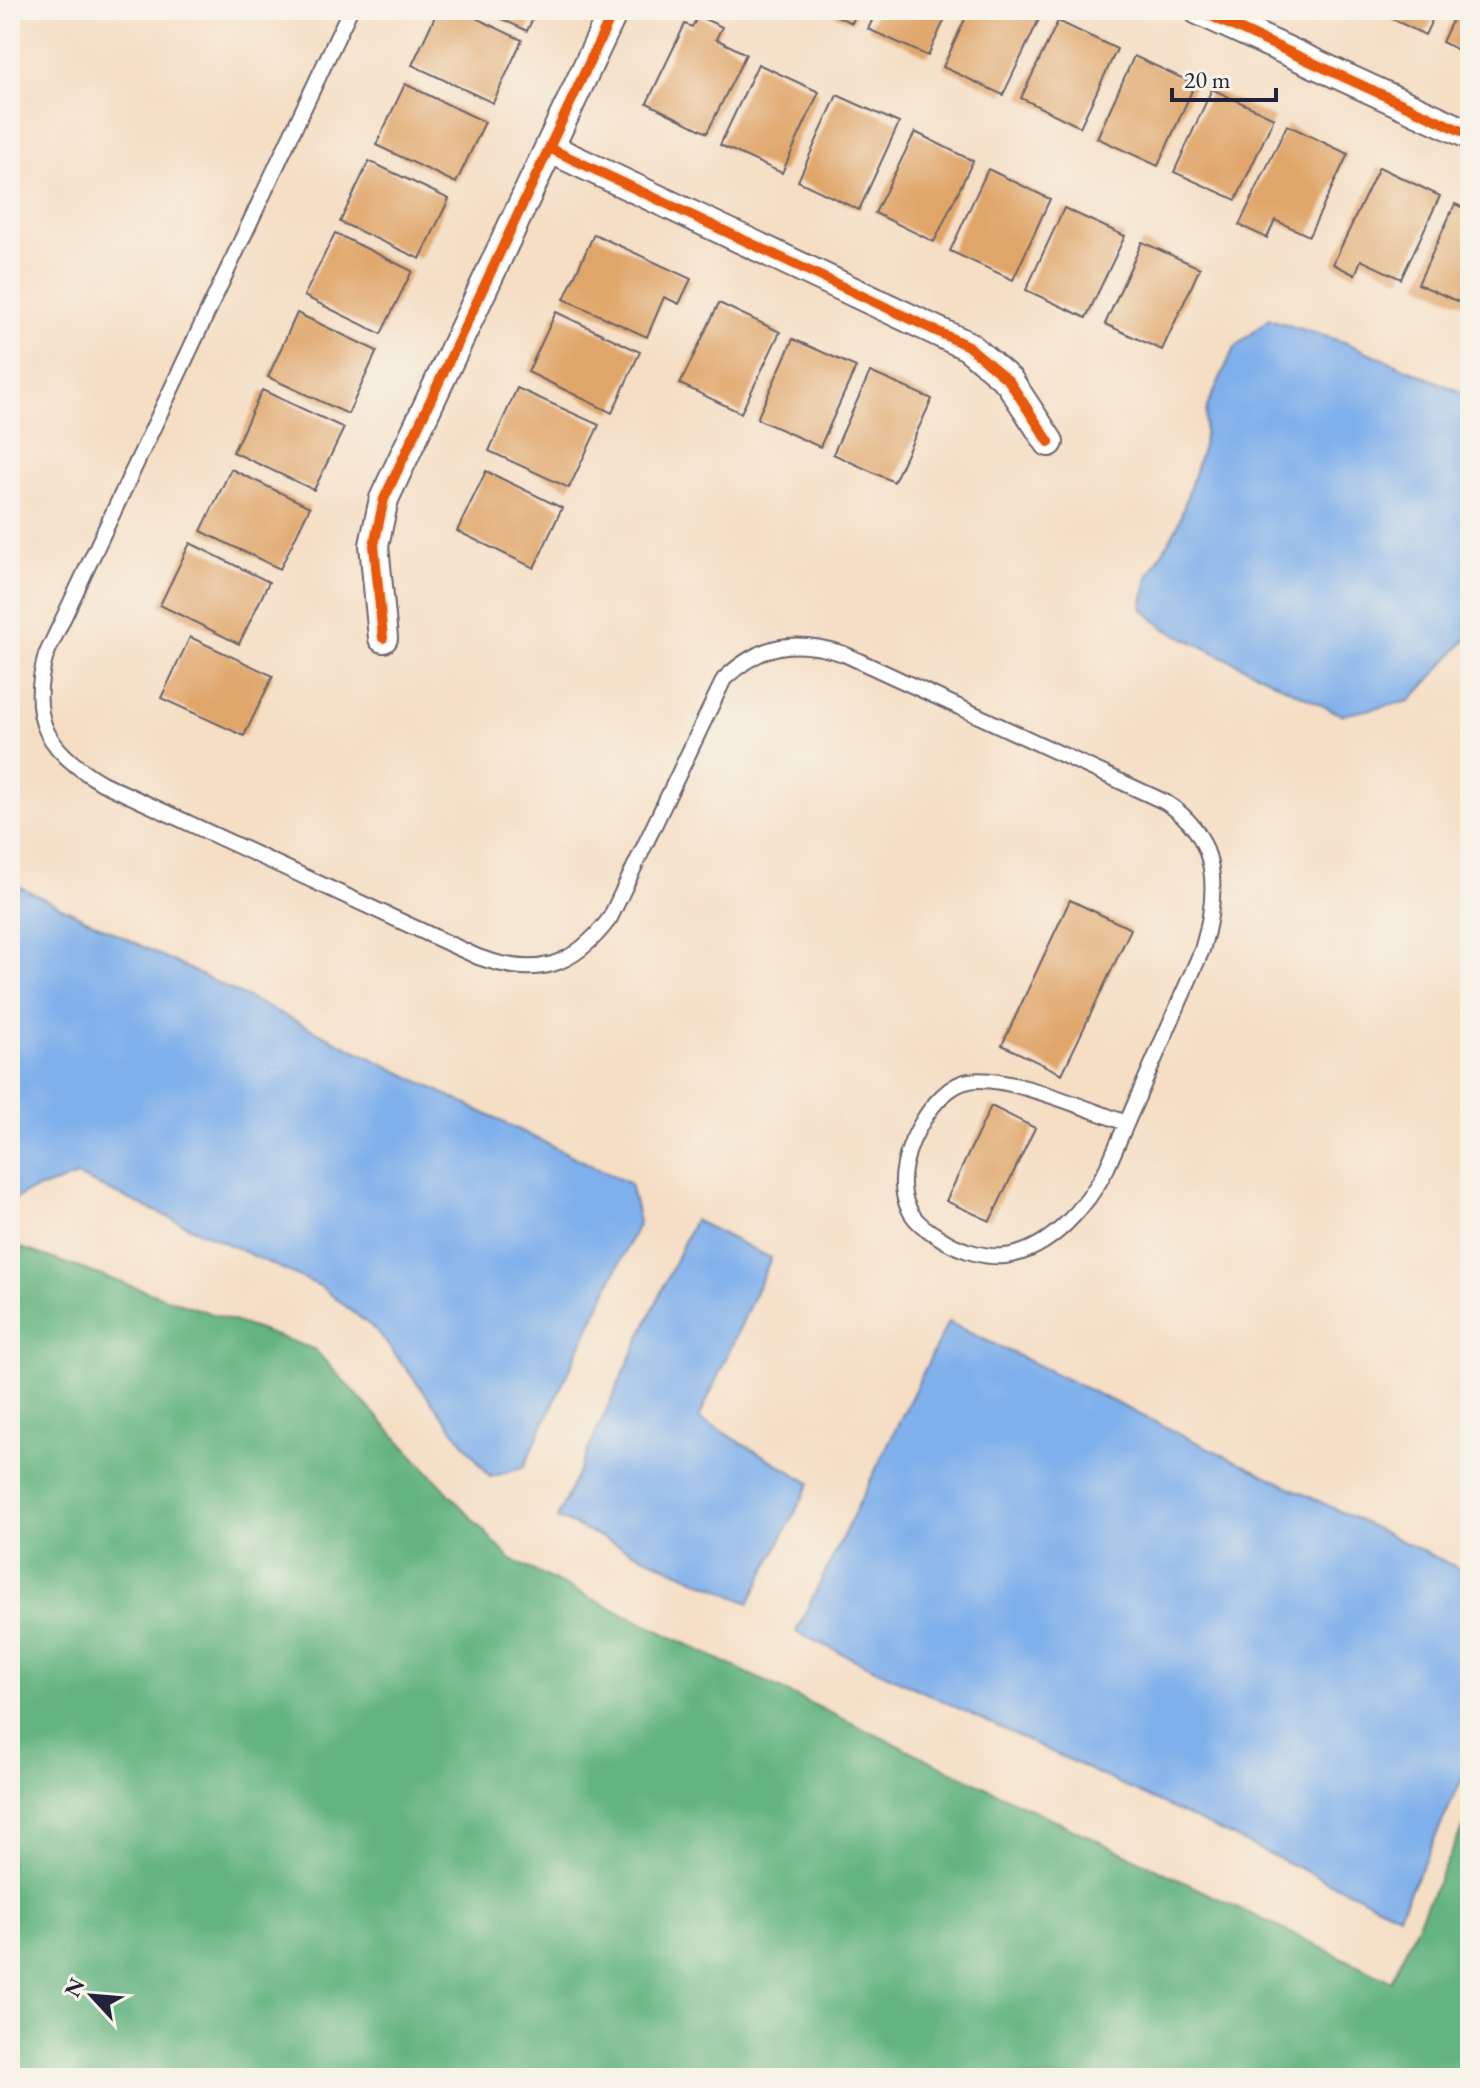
<svg xmlns="http://www.w3.org/2000/svg" width="1480" height="2088" font-family="'EB Garamond',serif">
<style>
.forest{fill:#64b480;stroke:#436b5e;stroke-width:2}
.water{fill:#80b0eb;stroke:#516993;stroke-width:2}
.building{fill:#e0a569}
.lines{fill:none;stroke-linecap:round;stroke-linejoin:round}
.lane-casing{stroke:#6c646b;stroke-width:18}
.street-casing{stroke:#6c646b;stroke-width:32}
.lane{stroke:#fff;stroke-width:14}
.street{stroke:#fff;stroke-width:28}
.cycleway-casing{stroke:#f7f3e8;stroke-width:15}
.cycleway{stroke:#e8590c;stroke-width:10}
</style>
<rect width="100%" height="100%" fill="#f7f3e8"/>
<filter id="ink" filterUnits="userSpaceOnUse"><feTurbulence type="fractalNoise" baseFrequency=".0125" numOctaves="2"/><feDisplacementMap in="SourceGraphic" scale="16" xChannelSelector="R" yChannelSelector="G"/><feConvolveMatrix kernelMatrix="1 2 1 2 8 2 1 2 1" color-interpolation-filters="sRGB"/></filter>
<filter id="wash" filterUnits="userSpaceOnUse"><feTurbulence type="fractalNoise" baseFrequency=".006" numOctaves="4" result="noise"/><feDisplacementMap in="SourceGraphic" scale="32" xChannelSelector="R" yChannelSelector="G"/><feGaussianBlur stdDeviation="1.8" result="paint"/><feColorMatrix in="noise" values="0 0 0 0 0 0 0 0 0 0 0 0 0 0 0 0 0 1.4 0 .05"/><feComposite in="paint" operator="in"/></filter>
<g filter="url(#wash)">
<rect width="100%" height="100%" fill="#f5dec4"/>
<!-- forest -->
<path class="forest" d="M10 1244 314 1349 511 1560 1391 1981 1470 1812V2078H10Z"/>
<!-- water -->
<path class="water" d="M1269 319 1344 342 1470 396V635L1410 701 1342 715 1164 628 1142 608 1148 577 1178 525 1203 446 1207 407 1234 348Z
M10 882 630 1184 639 1222 523 1468 490 1477 377 1331 320 1286 78 1176 25 1193 10 1203Z
M694 1220 771 1258 699 1418 810 1483 749 1603 557 1518Z
M948 1322 1470 1574V1762L1399 1915 796 1632Z"/>
<g id="blocks">
<!-- building -->
<path class="building" d="M438 10H459L522 40 493 103 412 65Z
M483 10H537L527 31Z
M823 10H858L852 23Z
M877 10H949L928 56 868 29Z
M969 10H1036L1042 13 1003 95 943 67Z
M1374 10H1437L1425 35Z
M1457 10H1470V56L1442 42Z
M698 16 722 27 716 39 746 54 707 133 647 103 685 24 692 27Z
M1058 21 1117 49 1080 127 1021 98Z
M1134 56 1195 84 1158 166 1097 138Z
M758 64 819 92 782 173 720 145Z
M405 84 485 122 456 183 376 145Z
M1212 89 1274 118 1236 200 1174 172Z
M837 95 899 123 859 210 798 181Z
M1287 125 1348 154 1309 236 1275 220 1267 238 1239 225Z
M915 132 973 161 934 242 875 213Z
M369 161 449 199 420 259 340 222Z
M1379 167 1440 196 1401 279 1361 260 1355 275 1333 264Z
M988 169 1050 199 1013 280 950 251Z
M1455 204 1470 211V307L1418 284Z
M1064 208 1125 236 1086 318 1026 290Z
M335 233 412 271 381 334 304 296Z
M594 234 691 279 679 304 664 297 647 337 564 299Z
M1142 242 1200 268 1162 350 1105 324Z
M719 303 780 332 741 413 680 384Z
M556 312 640 352 612 413 528 372Z
M297 313 377 351 348 414 268 377Z
M793 339 856 367 820 447 757 419Z
M870 372 932 399 894 482 833 454Z
M517 388 599 425 569 488 489 451Z
M262 390 344 428 314 490 233 452Z
M231 469 310 507 280 569 201 531Z
M486 471 562 508 534 568 457 531Z
M190 543 269 582 239 644 160 605Z
M190 637 273 676 244 736 161 698Z
M1070 900 1131 929 1062 1074 1002 1045Z
M991 1106 1035 1128 990 1221 946 1201Z"/>
</g>
</g>
<g filter="url(#ink)">
<use href="#blocks" fill-opacity="0" stroke="#6c646b" stroke-width="2"/>
<g class="lines">
<defs>
<path id="lane" d="M350 10 46 655C28 719 47 751 102 783L478 957C536 978 573 968 610 918L724 679C762 643 795 638 844 654L1165 802C1221 837 1219 893 1202 950L1107 1168C1088 1205 1050 1251 1005 1256 986 1258 963 1251 947 1242 934 1234 917 1225 910 1211 894 1183 908 1144 924 1119 933 1104 950 1084 969 1081 1006 1074 1089 1110 1126 1123"/>
<path id="street" d="M1198 10 1470 135
M549 148 968 346 1009 381 1049 442
M383 638 374 545 384 499 614 10"/>
</defs>
<!-- lane casing -->
<use href="#lane" class="lane-casing"/>
<!-- street casing -->
<use href="#street" class="street-casing"/>
<!-- lane -->
<use href="#lane" class="lane"/>
<!-- street -->
<use href="#street" class="street"/>
<defs>
<path id="cycleway" d="M1198 10 1470 135
M549 148 968 346 1009 381 1049 442
M383 638 374 545 384 499 614 10"/>
</defs>
<!-- cycleway casing -->
<use href="#cycleway" class="cycleway-casing"/>
<!-- cycleway -->
<use href="#cycleway" class="cycleway"/>
</g>
</g>
<!-- margin -->
<rect width="1480" height="2088" fill="none" stroke="#f7f3e8" stroke-width="40"/>
<!-- north arrow -->
<g transform="translate(92 1996) rotate(296)" stroke="#f7f3e8" stroke-width="6" paint-order="stroke">
<path d="M0-6L14 30L0 20L-14 30Z" fill="#22223b"/>
<text y="-12" font-size="22" font-weight="bold" text-anchor="middle" fill="#22223b">N</text>
</g>
<!-- scale -->
<path d="M1172 88v12h104v-12" fill="none" stroke="#22223b" stroke-width="4"/>
<text x="1184" y="88" font-size="24" fill="#22223b" stroke="#f7f3e8" stroke-width="6" paint-order="stroke">20 m</text>
</svg>
